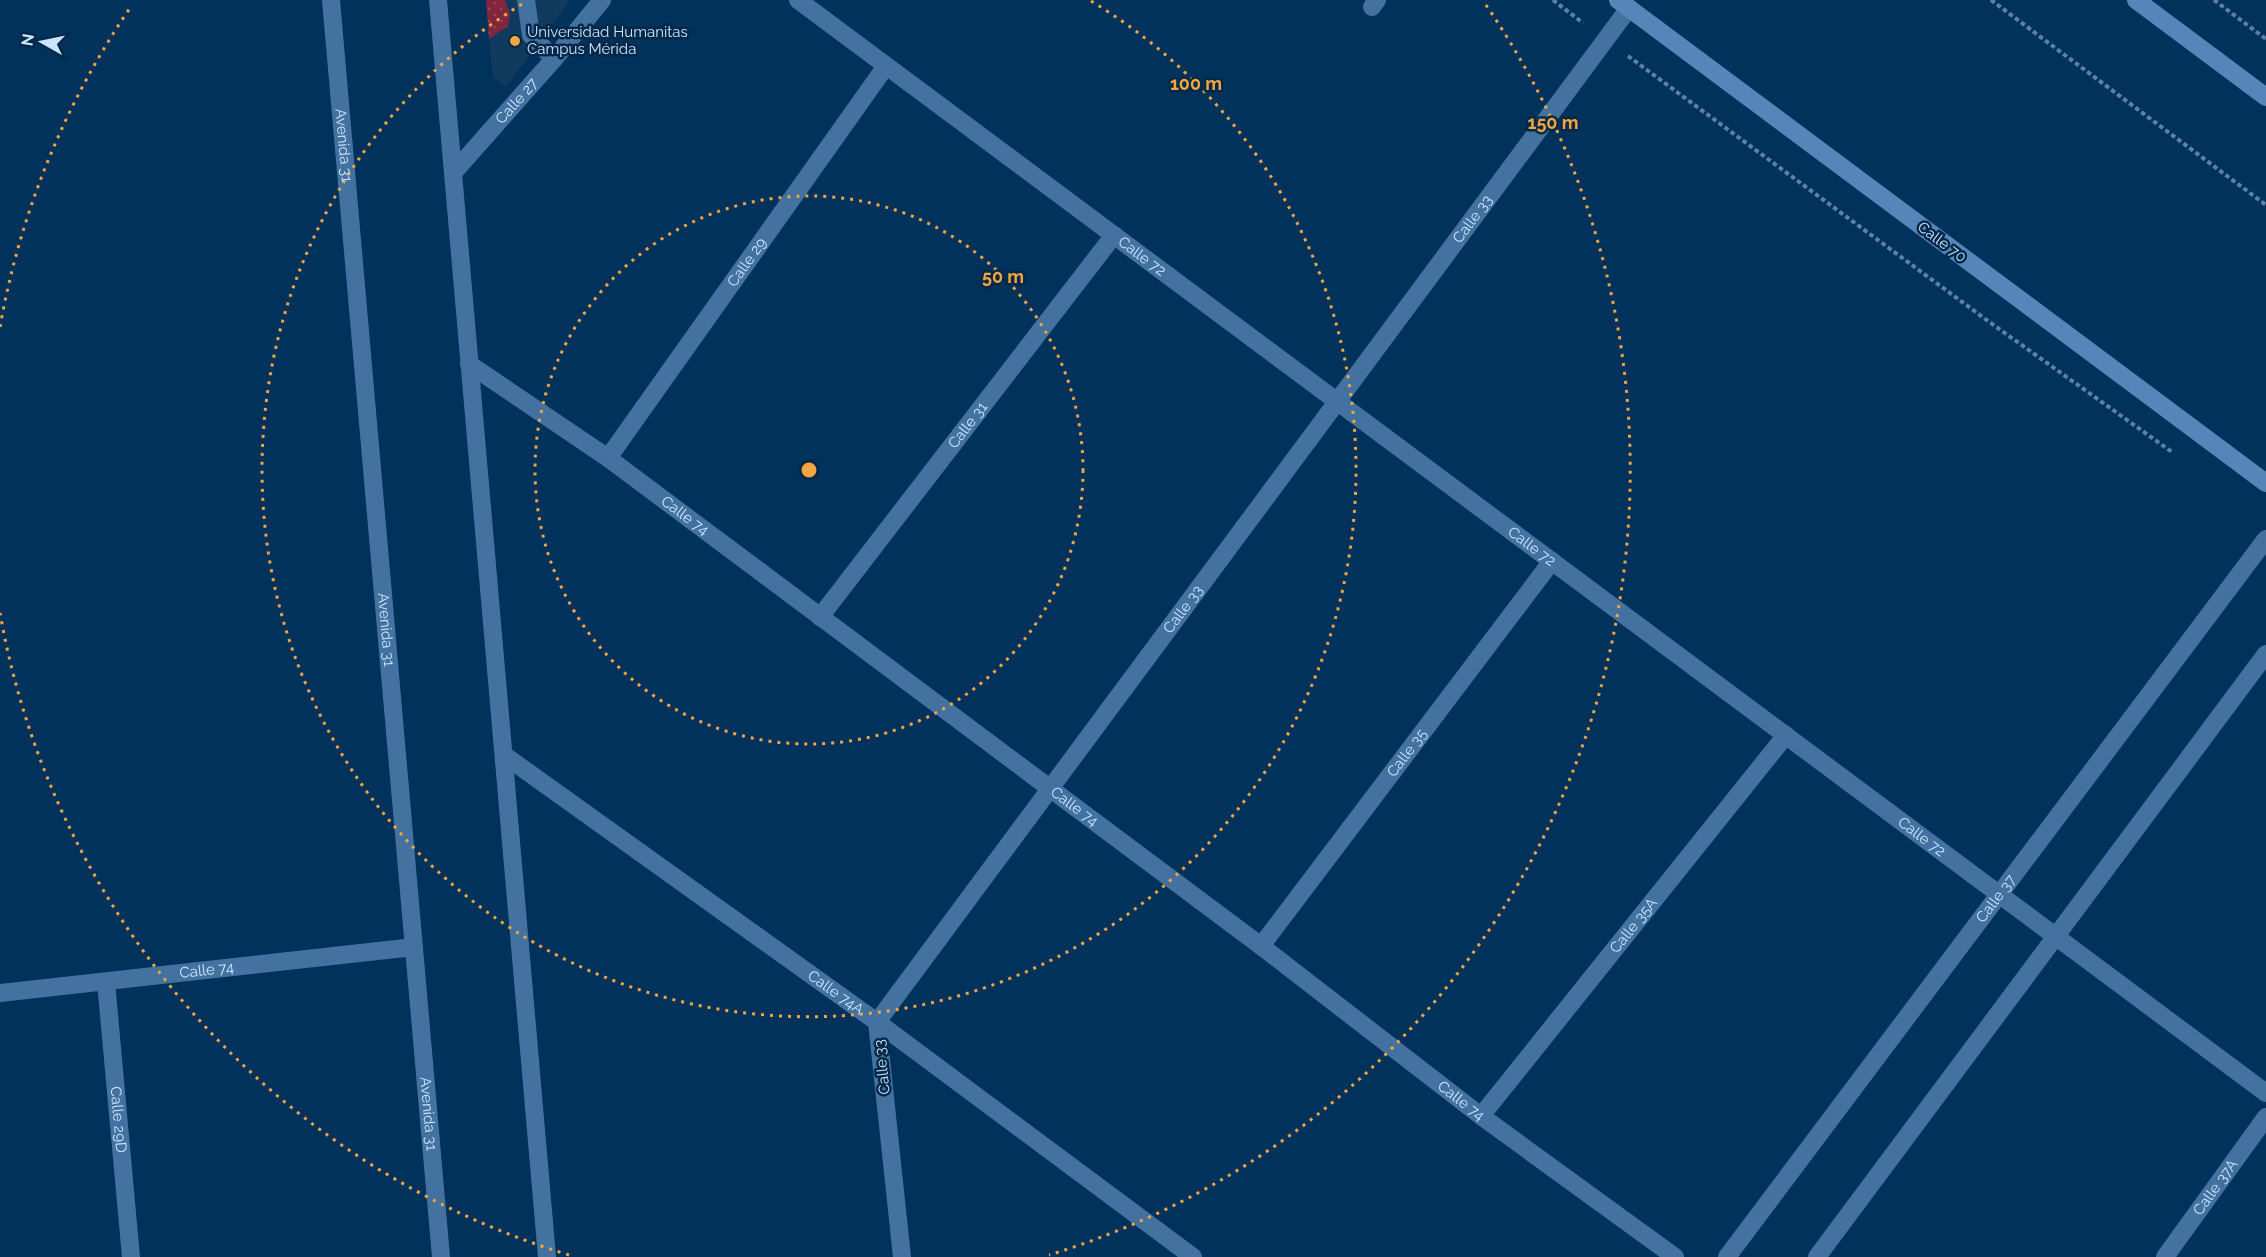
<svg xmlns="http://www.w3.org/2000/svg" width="2266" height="1257" font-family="Raleway,sans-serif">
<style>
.built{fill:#113a5f}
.grass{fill:url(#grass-dots)}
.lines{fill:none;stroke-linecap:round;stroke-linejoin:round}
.path{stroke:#5b82a5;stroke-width:4;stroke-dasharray:4.5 3;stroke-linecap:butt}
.lane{stroke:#4372a1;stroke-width:18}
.street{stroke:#4372a1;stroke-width:18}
.secondary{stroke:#4372a1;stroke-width:18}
.primary{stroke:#5486b9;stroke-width:18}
.ring{fill:none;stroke:#f2a540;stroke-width:3;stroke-dasharray:3 6}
.poi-dot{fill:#f2a540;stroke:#032848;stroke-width:2}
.labels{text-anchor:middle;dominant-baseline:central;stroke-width:5;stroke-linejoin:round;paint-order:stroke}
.poi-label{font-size:15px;fill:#cbe4fe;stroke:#032848;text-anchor:start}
.street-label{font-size:15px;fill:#cbe4fe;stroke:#032848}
.centre{fill:#f2a540;stroke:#032848;stroke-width:3}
.ring-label{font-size:18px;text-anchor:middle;font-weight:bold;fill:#f2a540;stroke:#032848;stroke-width:5;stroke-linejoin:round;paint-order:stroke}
</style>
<defs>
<pattern id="grass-dots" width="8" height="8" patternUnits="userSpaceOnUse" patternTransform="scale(1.5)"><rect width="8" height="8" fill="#81263c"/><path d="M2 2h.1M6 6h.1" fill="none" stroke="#924559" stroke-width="1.8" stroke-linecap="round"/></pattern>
</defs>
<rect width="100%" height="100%" fill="#00325c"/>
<!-- built -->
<path class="built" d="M486 0H570L506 87 493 78Z"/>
<!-- grass -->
<path class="grass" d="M486 0H505L510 15 508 26 489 39Z"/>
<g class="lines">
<!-- path -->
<path class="path" d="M1553 0 1583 23
M1991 0 2266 205
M2214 0 2266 39
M1628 56 1988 321 2172 452"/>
<!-- lane -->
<path class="lane" d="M526 0 531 35 554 59
M1372 7 1377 0"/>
<!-- street -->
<g class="street">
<path id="s1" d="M798 0 2266 1093"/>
<path id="s2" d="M453 173 554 59 602 0"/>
<path id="s3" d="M469 364 608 458 1261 946 1481 1116 1675 1257"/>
<path id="s4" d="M608 458 886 66"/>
<path id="s5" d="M820 617 1114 235"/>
<path id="s6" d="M504 755 877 1022 1193 1257"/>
<path id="s7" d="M1261 946 1552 561"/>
<path id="s8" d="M106 982 131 1257"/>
<path id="s9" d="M0 993 414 947"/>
<path id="s10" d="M1481 1116 1786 735"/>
<path id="s11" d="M902 1257 877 1022 1629 8"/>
<path id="s12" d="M2165 1257 2266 1117"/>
</g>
<!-- secondary -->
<g class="secondary">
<path id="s13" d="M331 0 441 1257"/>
<path d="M438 0 547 1257"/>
<path id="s14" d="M1727 1257 2266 539"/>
<path d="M1817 1257 2266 654"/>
</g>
<!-- primary -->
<path class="primary" d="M1618 0 2266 483
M2136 0 2266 97"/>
</g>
<!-- distance rings -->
<g class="ring">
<circle cx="809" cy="470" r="274"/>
<path d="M1091 1A547 547 0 1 1 527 1"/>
<path d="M569 1255A821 821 0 0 1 0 613M0 327A821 821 0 0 1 132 5M1486 5A821 821 0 0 1 1049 1255"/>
</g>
<!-- markers -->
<circle class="poi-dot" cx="515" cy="41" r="6"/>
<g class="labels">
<!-- poi labels -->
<g class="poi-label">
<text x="527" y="32">Universidad Humanitas<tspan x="527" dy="17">Campus Mérida</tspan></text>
</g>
<!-- street labels -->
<g class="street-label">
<text stroke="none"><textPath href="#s2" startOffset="96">Calle 27</textPath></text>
<text stroke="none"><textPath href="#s13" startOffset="146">Avenida 31</textPath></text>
<text stroke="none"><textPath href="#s11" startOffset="1236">Calle 33</textPath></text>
<text transform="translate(1942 242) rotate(37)">Calle 70</text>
<text stroke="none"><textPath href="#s1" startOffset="429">Calle 72</textPath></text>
<text stroke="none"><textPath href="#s4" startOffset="240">Calle 29</textPath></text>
<text stroke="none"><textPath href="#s5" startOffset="242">Calle 31</textPath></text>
<text stroke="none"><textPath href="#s3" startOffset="264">Calle 74</textPath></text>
<text stroke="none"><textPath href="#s1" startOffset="915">Calle 72</textPath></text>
<text stroke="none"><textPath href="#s11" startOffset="750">Calle 33</textPath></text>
<text stroke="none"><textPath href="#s13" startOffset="632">Avenida 31</textPath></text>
<text stroke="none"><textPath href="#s7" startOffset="242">Calle 35</textPath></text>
<text stroke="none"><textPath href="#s3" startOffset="750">Calle 74</textPath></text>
<text stroke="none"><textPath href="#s1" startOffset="1401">Calle 72</textPath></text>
<text stroke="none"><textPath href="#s14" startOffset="448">Calle 37</textPath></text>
<text stroke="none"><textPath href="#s10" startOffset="244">Calle 35A</textPath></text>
<text stroke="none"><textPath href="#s9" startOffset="208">Calle 74</textPath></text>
<text stroke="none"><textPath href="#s6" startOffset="408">Calle 74A</textPath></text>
<text transform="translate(882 1067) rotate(-96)">Calle 33</text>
<text stroke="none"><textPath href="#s3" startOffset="1236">Calle 74</textPath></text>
<text stroke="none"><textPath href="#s13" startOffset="1118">Avenida 31</textPath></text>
<text stroke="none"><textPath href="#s8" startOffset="138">Calle 29D</textPath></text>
<text stroke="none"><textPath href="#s12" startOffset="86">Calle 37A</textPath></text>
</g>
</g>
<circle cx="809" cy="470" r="9" class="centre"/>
<g class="ring-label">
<text x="1196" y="90">100 m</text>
<text x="1553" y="129">150 m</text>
<text x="1003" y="283">50 m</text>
</g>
<!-- north arrow -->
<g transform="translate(42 42) rotate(279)" stroke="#032848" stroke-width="4.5" paint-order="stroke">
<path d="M0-4.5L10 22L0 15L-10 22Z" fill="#cbe4fe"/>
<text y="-9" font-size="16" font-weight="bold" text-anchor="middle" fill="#cbe4fe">N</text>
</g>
</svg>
